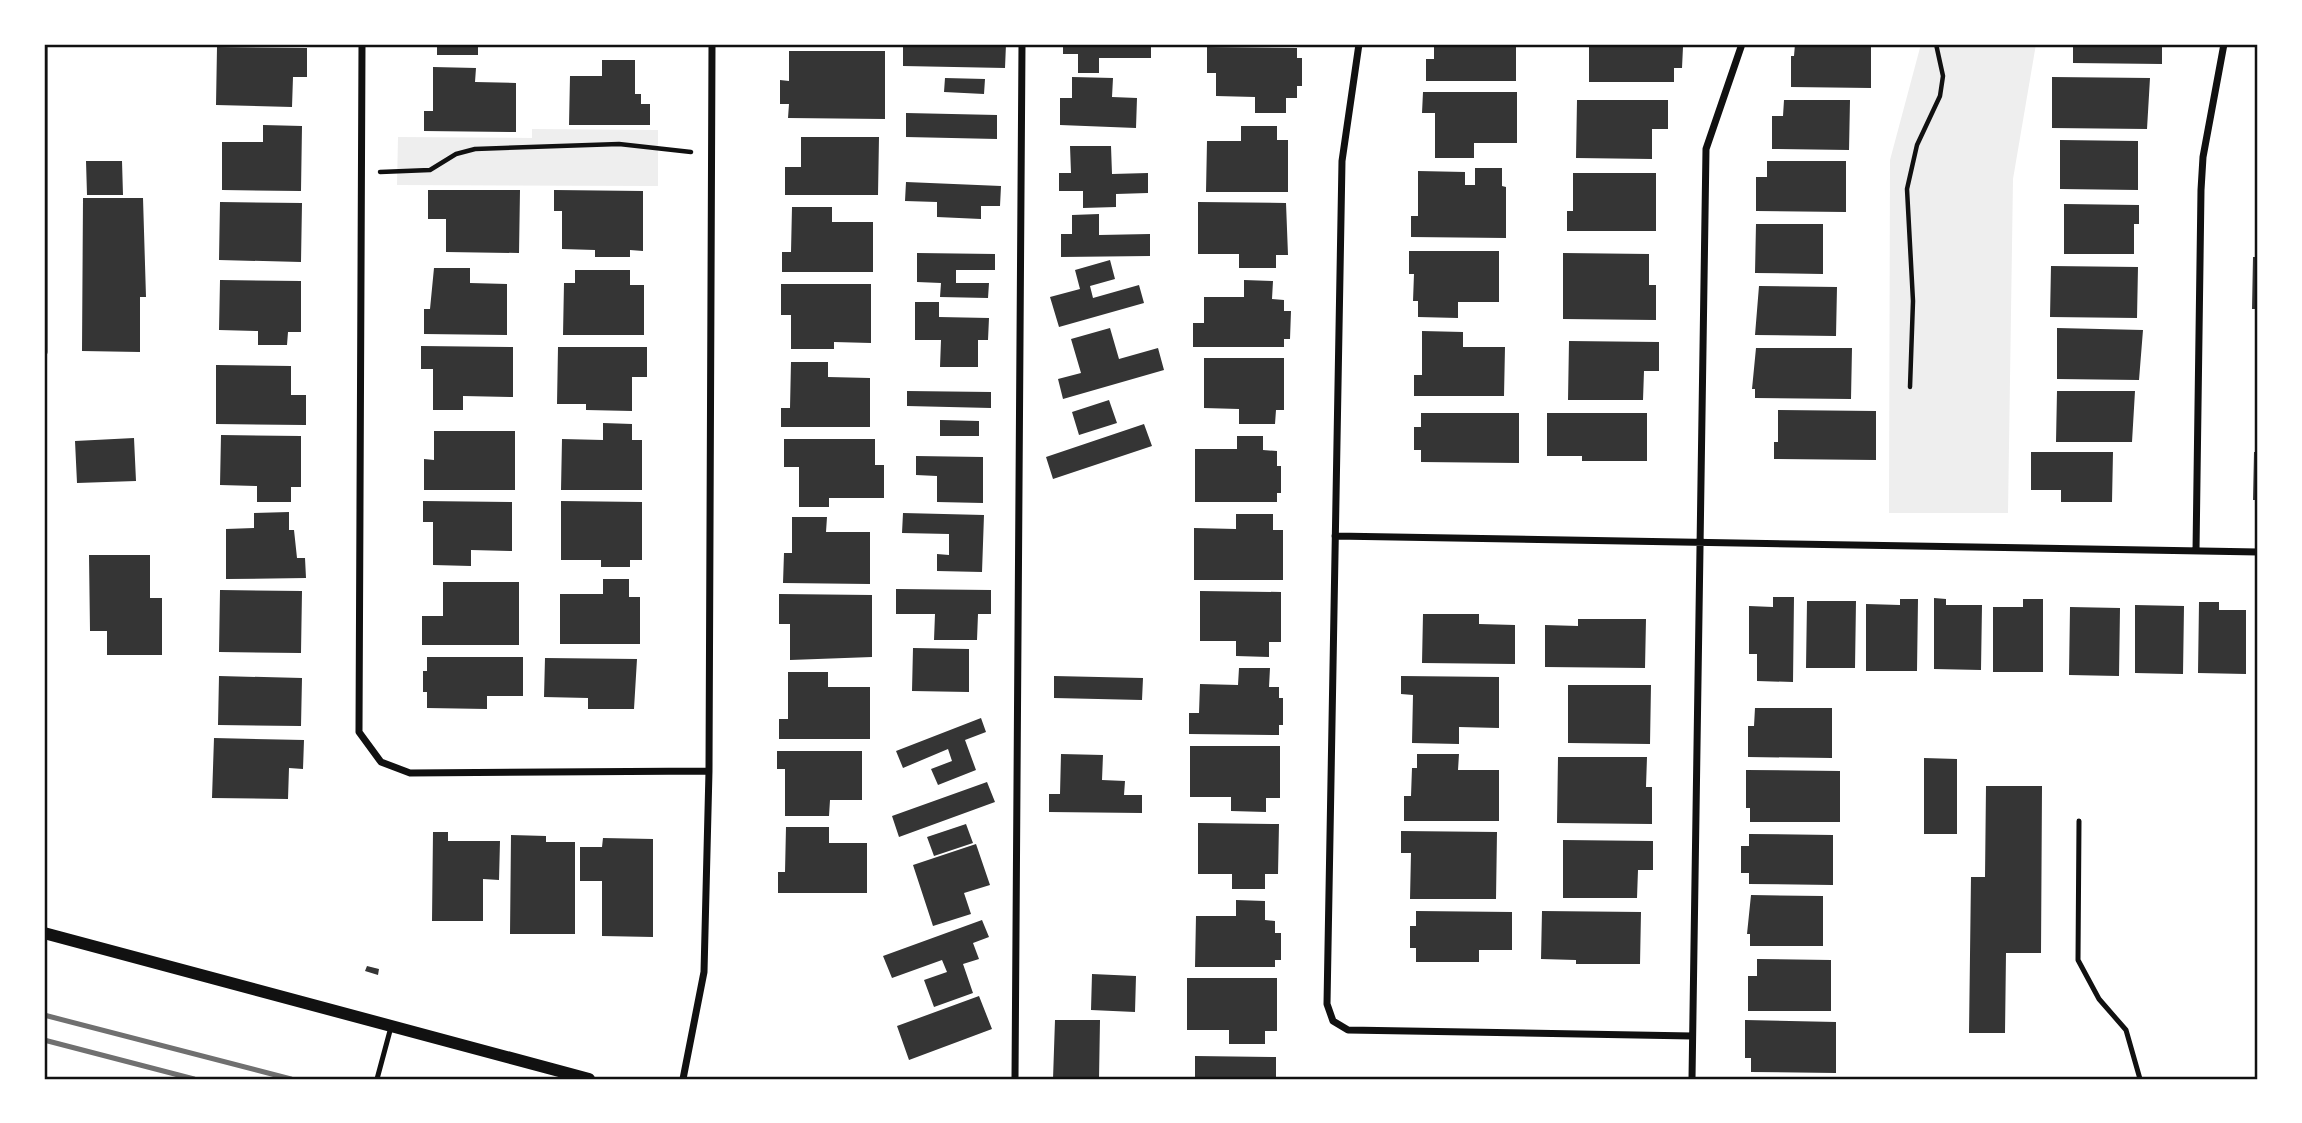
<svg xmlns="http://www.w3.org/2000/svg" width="2302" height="1123" font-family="'Work Sans',sans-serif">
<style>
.green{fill:#eee}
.building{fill:#353535}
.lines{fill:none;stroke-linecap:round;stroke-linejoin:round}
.path{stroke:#111;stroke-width:4.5}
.service{stroke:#111;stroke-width:5}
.minor{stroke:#111;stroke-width:7}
.tertiary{stroke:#111;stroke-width:12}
.rail{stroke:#707070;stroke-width:5}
.neatline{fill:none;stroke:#111;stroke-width:2.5}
</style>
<rect width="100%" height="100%" fill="#fff"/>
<!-- green -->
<path class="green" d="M1921 44H2036L2013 179 2008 513H1889L1890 160Z
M532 129 658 130V186L397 185 398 137 532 138Z"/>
<!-- building -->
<path class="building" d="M437 44H517V47H478V55H437Z
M903 44H1006L1005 68 903 66Z
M1063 44H1151V58H1099V73H1078V54H1063Z
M1434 44H1516V81H1426V59H1434Z
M1589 44H1675V47H1683L1682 68H1674V82H1589Z
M1795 44H1871V88L1791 87V56H1794Z
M2073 44H2162V64L2073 63Z
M217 47 307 48V77H293L292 107 216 105Z
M1207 47 1297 48V58H1302V86H1297V98H1286V113H1255V97L1216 96V73H1207Z
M789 51H885V119L788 118 789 104H780V80L789 81Z
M602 60H635V94H641V104H650V125H569L570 76H602Z
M433 67 476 68 475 82 516 83V132L424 131V111H433Z
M1072 77 1113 78 1112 97 1137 98 1136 128 1060 125V98H1072Z
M2052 77 2150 78 2147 129 2052 128Z
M945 78 985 79 984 94 944 92Z
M1423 92H1517V143H1474V158H1435V113H1422Z
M1577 100H1668V129H1652V159L1576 158Z
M1784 100H1850L1849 150 1772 149V116H1783Z
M906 113 997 115V139L906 137Z
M263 125 302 126 301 191 222 190V142H263Z
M1241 126H1277V140H1288V192H1206L1207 141H1241Z
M801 137H879L878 195H785V167H801Z
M2060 140 2138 141V190L2060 189Z
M1070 146H1111L1112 174 1148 173V193L1116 194V207L1083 208V191H1059V173H1071Z
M86 161H122L123 195H87Z
M1767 161H1846V212L1756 211V177H1767Z
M1475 168H1502V186L1506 187V238L1411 237V216H1418V171L1465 172V185H1475Z
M1573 173H1656V231H1567V211H1573Z
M906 182 1001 186 1000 206H981V219L937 217V202L905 201Z
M428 190H520L519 253 446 252V219H428Z
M554 190 643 191V251L630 250V257H595V250L562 249V211H554Z
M83 198H143L146 297H140V352L82 351Z
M220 202 302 203 301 262 219 260Z
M1198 202 1286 203 1288 255H1276V268H1239V254H1198Z
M2064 204 2139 205V224H2134V254H2064Z
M792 207H832V222H873V272H782V252H791Z
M1099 214V235L1150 234V256L1061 257V234H1072V215Z
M1756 224H1823V274L1755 273Z
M1409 251H1499V302H1458V318L1418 317V301H1413L1414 274H1409Z
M917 253 995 254V270H956V283H989L988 298 940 297 941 283 917 282Z
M1563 253 1649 254V285H1656V320L1563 319Z
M2253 257H2258V309H2252Z
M1110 260 1115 279 1090 286 1093 298 1139 285 1144 303 1059 327 1050 297 1080 289 1075 270Z
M2051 266 2138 267 2137 318 2050 317Z
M434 268H470V283L507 284V335L424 334V309H430Z
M575 270H630V285H644V335H563L564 283H575Z
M220 280 301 281V332H288L287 345H258V331L219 330Z
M1244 280 1273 281 1272 299 1284 300V311H1291L1290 339H1284V347H1193V323H1204V297H1244Z
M781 284H871V343L834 342V349H791V315H781Z
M1759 286 1837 287 1836 336 1755 335Z
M915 302H939V317L989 318 988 340H978V367H940L941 340H915Z
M1110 328 1119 359 1158 348 1164 370 1063 399 1058 379 1081 373 1071 339Z
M2057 328 2143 330 2139 380 2057 379Z
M1422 331 1463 332V347H1505L1504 396H1414V375H1422Z
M1569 341 1659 342V371H1644L1643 400H1568Z
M421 346 513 347V397L463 396V410H433V369H421Z
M558 347H647V377H632V411L586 410V404H557Z
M1756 348H1852L1851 399 1755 398V389H1752Z
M1204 358H1284V410H1276L1275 424H1239V409L1204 408Z
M791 362H828V377L870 378V427H781V408H790Z
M216 365 291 366V395H306V425L216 424Z
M907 391 991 392V408L907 406Z
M2057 391H2135L2132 442H2056Z
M1109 400 1117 423 1079 435 1072 412Z
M1778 410 1876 411V460L1774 459V442H1778Z
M1421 413H1519V463L1421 462V450H1414V427H1421Z
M1547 413H1647V461H1582V456H1547Z
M940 420 979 421V436H940Z
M603 423 632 424V440H642V490H561L562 439 603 440Z
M1144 424 1152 446 1053 479 1046 457Z
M434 431H515V490H424V459L434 460Z
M221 435 301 436V487H291V502H257V486L220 485Z
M1237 436H1263V450L1277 451V466H1281V493H1277V502H1195V449H1237Z
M134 438 136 481 77 483 75 441Z
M784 439H875V465H884V498H829V507H799V467H784Z
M2031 452H2113L2112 502H2061V490H2031Z
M2254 452H2258V500H2253Z
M916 456 983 457V503L937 502V476L916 475Z
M423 501 512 502V551L471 550V566L433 565V522H423Z
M561 501 642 502V560H630V567H601V560H561Z
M289 512V530H294L297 558H305L306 578 226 579V529L254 528V513Z
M903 513 984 515 982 572 937 571V554L949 555V534L902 533Z
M1236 514H1273V530H1283V580H1194V528L1236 529Z
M792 517H827L826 532H870V584L783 583 784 553H792Z
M89 555H150V598H162V655H107V631H90Z
M603 579H629V597H640V644H560V594H603Z
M443 582H519V645H422V616H443Z
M896 589 991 590V614H978L977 640H934L935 614H896Z
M220 590 302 591 301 653 219 652Z
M1200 591 1281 592V642H1269V657L1236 656V641H1200Z
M779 594 872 595V657L790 660V624H779Z
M1773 597H1794L1793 682 1757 681V654H1749V606L1773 607Z
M1934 598 1946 599V605H1982L1981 670 1934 669Z
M1900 599H1918L1917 671H1866V604L1900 605Z
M2023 599H2043V672H1993V607H2023Z
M1807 601H1856L1855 668H1806Z
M2199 602H2219V610H2246V674L2198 673Z
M2135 605 2184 606 2183 674 2135 673Z
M2070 607 2120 608 2119 676 2069 675Z
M1423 614H1479V624L1515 625V664L1422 663Z
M1578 619H1646L1645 668 1545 667V625L1578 626Z
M913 648 969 649V692L912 691Z
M427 657H523V696H487V709L427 708V692H423V671H427Z
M545 658 637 659 634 709H588V698L544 697Z
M1239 668H1270L1269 687H1279V698H1283V725H1279V735L1189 734V713H1199L1200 684 1238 685Z
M788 672H828V687H870V739H779V719H788Z
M219 676 302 678 301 726 218 725Z
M1054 676 1143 678 1142 700 1054 698Z
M1401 676 1499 677V728L1459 727V744L1412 743 1413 695 1401 694Z
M1568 685H1651L1650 744 1568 743Z
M1755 708H1832V758L1748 757V726H1754Z
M981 718 986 732 965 740 976 770 938 785 931 769 952 761 948 749 903 768 896 751Z
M214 738 304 740 303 769 289 768 288 799 212 798Z
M1190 746H1280V798H1266V812L1231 811V797H1190Z
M777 751H862V800H830L829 816H785V769H777Z
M1061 754 1103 755 1102 780 1125 781 1124 795H1142V813L1049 812V794H1060Z
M1417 754H1459L1458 770H1499V821H1404V796H1411L1412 768H1417Z
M1558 757H1647L1646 787H1652V824L1557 823Z
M1924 758 1957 759V834H1924Z
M1746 770 1840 771V822H1750V808H1746Z
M987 782 995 802 899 837 892 816Z
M1986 786H2042L2041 953H2006L2005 1033H1969L1971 877H1985Z
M1198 823 1279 824 1278 874H1265V889H1232V874H1198Z
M966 824 973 843 934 856 927 837Z
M786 827H829V843H867V893H778V872H785Z
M1401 831 1497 832 1496 899H1410L1411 853H1401Z
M433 832H448V841H500L499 880 483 879V921H432Z
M1749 834 1833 835V885L1749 884V873H1741V846H1749Z
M511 835 546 836V842H575V934H510Z
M603 838 653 839V937L602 936V881H580V847H602Z
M1563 840 1653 841V870H1638L1637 898H1563Z
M976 844 990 885 964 893 971 914 933 926 913 865Z
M1751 895 1823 896V946H1750V934H1747Z
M1236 900 1265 901V920L1275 921V933H1281V960H1275V967H1195L1196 916H1236Z
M1416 911 1512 912V950H1479V962H1416V948H1410V926H1416Z
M1542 911 1641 912 1640 964H1576V960L1541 959Z
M982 920 989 937 973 943 979 959 963 964 973 993 934 1007 924 980 947 972 942 960 892 978 883 956Z
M1757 959 1831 960V1011H1748V976H1757Z
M367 966 379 969 378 975 365 971Z
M1092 974 1136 976 1135 1012 1091 1010Z
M1187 978H1277V1031H1265V1044H1229V1030H1187Z
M979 996 992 1029 909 1060 897 1026Z
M1055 1020H1100L1099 1079H1053Z
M1745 1020 1836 1022V1073L1751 1072V1058H1745Z
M1195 1056 1276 1057V1079H1195Z"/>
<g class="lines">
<!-- path -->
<path class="path" d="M380 172 430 170 456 154 475 149 619 144 691 152
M1910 387 1913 301 1907 189 1917 145 1940 96 1943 76 1936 44
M44 1079H45"/>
<!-- service -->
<path class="service" d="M2079 821 2078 960 2099 999 2126 1030 2140 1079
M377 1079 391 1027"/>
<!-- minor -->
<path class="minor" d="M362 44 359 732 381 762 410 773 709 771
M1359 44 1342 161 1327 1004 1333 1021 1348 1030 1692 1036
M44 352V44
M1335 536 2258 552
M2196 551 2201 190 2203 157 2224 44
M683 1079 704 972 709 771 712 44
M1015 1079 1022 44
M1692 1079 1706 149 1742 44"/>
<!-- tertiary -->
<path class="tertiary" d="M44 933 589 1079"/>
<!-- rail -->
<path class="rail" d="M44 1015 291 1079
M44 1040 194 1079"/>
</g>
<!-- border -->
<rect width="2302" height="1123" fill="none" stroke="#ffffff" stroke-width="91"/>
<rect x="46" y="46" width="2210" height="1032" class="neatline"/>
</svg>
